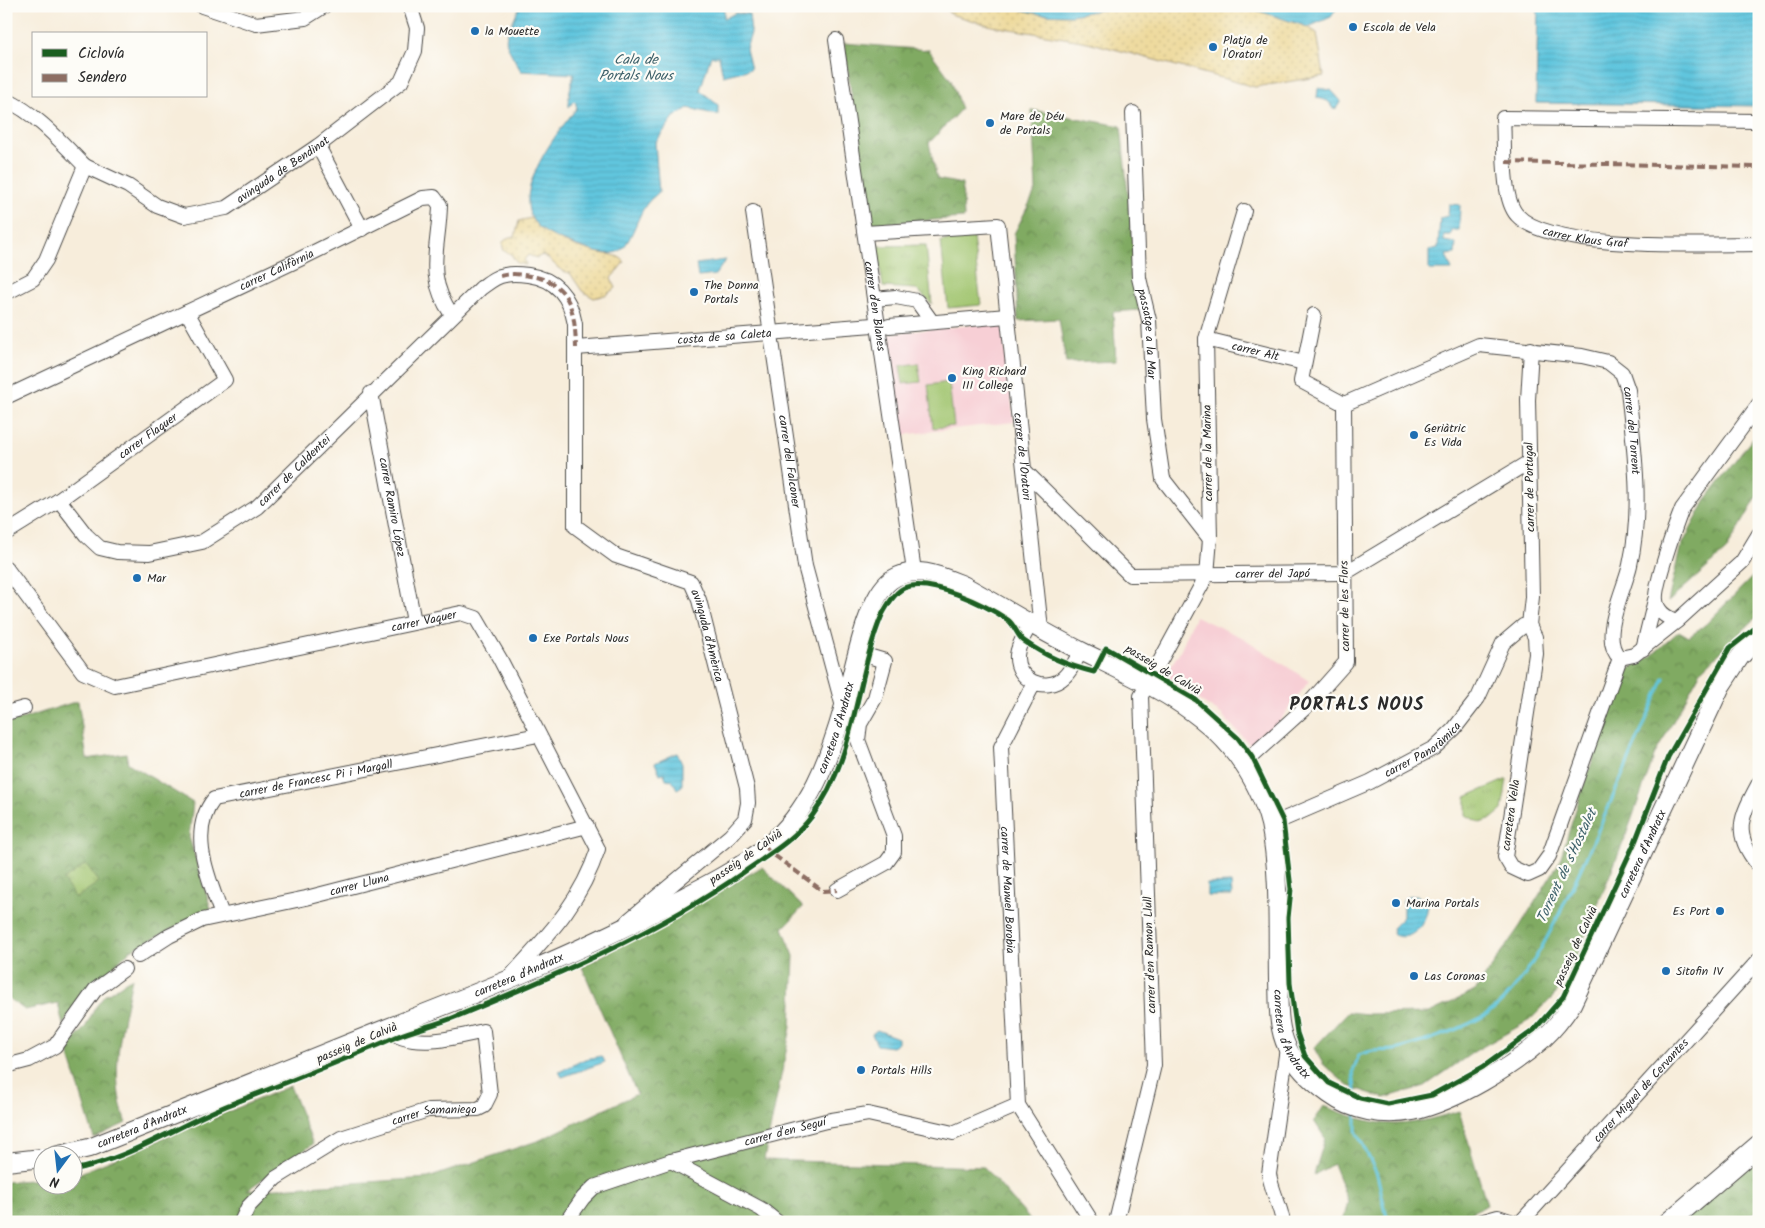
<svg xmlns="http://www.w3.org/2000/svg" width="1765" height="1228" font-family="Kalam,sans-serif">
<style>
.built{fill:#f7cfd5}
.grass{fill:#a1c56f;stroke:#66784d}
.forest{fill:url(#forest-crowns);stroke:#566a46}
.sand{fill:url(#sand-dots);stroke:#8c8264}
.park{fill:url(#park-tufts);stroke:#66784d}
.water{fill:url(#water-rules);stroke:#467884}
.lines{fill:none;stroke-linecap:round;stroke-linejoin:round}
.stream{stroke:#61c6de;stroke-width:3}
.minor-casing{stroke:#4a4845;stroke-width:16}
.major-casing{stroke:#4a4845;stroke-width:20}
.highway-casing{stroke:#4a4845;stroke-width:22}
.minor{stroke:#fff;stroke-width:14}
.major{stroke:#fff;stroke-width:18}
.highway{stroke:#fff;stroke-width:20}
.quiet{stroke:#8d6e63;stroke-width:4;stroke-dasharray:8 4;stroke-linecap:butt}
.cycleway-casing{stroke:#fdfcf7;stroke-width:8}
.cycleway{stroke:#1b5e20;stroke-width:5}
.poi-dot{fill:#1f6fb2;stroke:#fdfcf7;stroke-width:2}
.labels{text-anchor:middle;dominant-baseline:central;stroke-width:4.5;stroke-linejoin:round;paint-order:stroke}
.poi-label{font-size:12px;fill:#2b2b2b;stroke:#fdfcf7;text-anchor:start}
.street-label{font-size:12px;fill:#2b2b2b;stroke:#fdfcf7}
.water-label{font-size:14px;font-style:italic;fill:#3e616a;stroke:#fdfcf7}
.district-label{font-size:18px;font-weight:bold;letter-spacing:1px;fill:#2b2b2b;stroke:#fdfcf7}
</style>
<defs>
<pattern id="forest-crowns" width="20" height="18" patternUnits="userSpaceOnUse" patternTransform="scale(1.25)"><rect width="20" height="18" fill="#80aa62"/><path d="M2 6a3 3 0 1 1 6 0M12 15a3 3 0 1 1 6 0" fill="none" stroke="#698b51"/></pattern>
<pattern id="sand-dots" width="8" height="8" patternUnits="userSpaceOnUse" patternTransform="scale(1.25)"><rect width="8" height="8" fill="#eeda9e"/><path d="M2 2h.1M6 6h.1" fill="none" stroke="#cb8" stroke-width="1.8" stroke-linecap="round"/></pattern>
<pattern id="park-tufts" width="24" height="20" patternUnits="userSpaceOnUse" patternTransform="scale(1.25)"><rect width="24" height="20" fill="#a1c56f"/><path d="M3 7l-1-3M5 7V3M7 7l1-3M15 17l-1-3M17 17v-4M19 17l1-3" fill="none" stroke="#8ba960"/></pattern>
<pattern id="water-rules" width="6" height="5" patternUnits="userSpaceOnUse" patternTransform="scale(1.25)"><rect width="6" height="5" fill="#61c6de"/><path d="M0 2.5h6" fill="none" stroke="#54aabf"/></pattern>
</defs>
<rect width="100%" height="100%" fill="#fdfcf7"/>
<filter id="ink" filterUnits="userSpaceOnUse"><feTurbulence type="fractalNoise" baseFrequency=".02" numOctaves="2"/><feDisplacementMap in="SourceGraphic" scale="10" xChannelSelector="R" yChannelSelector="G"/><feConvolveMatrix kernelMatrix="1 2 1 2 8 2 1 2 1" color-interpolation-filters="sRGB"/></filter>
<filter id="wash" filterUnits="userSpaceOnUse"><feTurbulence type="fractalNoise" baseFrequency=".0096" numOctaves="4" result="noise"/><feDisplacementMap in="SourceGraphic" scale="20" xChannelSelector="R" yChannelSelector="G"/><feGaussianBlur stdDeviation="1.12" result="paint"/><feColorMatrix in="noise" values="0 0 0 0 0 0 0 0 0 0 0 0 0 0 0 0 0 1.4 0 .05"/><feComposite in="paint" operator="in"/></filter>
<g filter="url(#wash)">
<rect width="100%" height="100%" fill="#f7eddb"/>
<!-- built -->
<path class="built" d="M1002 322 1014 422 901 435 889 334Z
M1195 616 1245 639 1309 681 1275 727 1253 748 1221 714 1164 677 1180 651Z"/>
<!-- grass -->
<path class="grass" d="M973 237 981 305 948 308 941 241Z
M949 382 954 426 933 428 928 385Z"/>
<!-- forest -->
<path class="forest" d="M844 43 929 50 951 80 961 109 929 143 937 179 962 184 964 218 870 224Z
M1032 110 1121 126 1140 310 1113 312 1116 361 1066 363 1059 319 1018 321 1014 234 1036 190Z
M1759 430V494L1726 551 1668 602 1680 549 1707 498Z
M1759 570V615L1701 671 1655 754 1625 838 1575 960 1557 993 1530 1020 1475 1051 1425 1086 1384 1098 1348 1086 1323 1064 1314 1048 1348 1012 1367 1014 1429 1013 1475 991 1520 926 1559 863 1582 790 1625 671 1649 658 1679 631 1689 637 1706 624Z
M78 701 87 759 126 753 128 763 193 803 189 837 211 909 131 950 80 998 63 1025 58 1003 25 1010 6 997V724Z
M762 867 803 907 783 928 794 956 791 1027 764 1160 984 1167 1032 1222H6V1182L42 1179V1186H72L73 1176 290 1086 313 1144 247 1190 428 1178 540 1140 637 1094 582 967Z
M132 978C122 1030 108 1071 126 1123L94 1138 67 1049 86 1026 95 1008 105 995Z
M1324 1106C1382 1129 1400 1129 1459 1111L1487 1205 1461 1217 1460 1222H1343L1348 1201 1333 1164 1314 1175 1325 1138 1314 1121Z
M1759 1156V1209L1739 1222H1682Z"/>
<!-- sand -->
<path class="sand" d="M941 6H1005L1040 14 1071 15 1105 9 1143 6H1244L1308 27 1317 33 1324 76 1255 87 1088 42 992 26 953 15Z
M531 218C546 238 576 247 600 253 610 255 618 254 625 262 619 267 617 272 611 278L616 288 605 295 594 298 582 291 570 273C557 272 553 259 542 255L537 258 528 255 524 260 526 265 517 263 511 254 504 251 502 243 509 237H515L519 221Z"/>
<!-- park -->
<path class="park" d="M926 245 932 304 916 289 883 287 877 246Z
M918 363 921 382 903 384 900 366Z
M1507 779 1502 810 1490 820 1480 823 1466 815V797Z
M86 864 99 882 76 898 63 880Z"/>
<!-- water -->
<path class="water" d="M520 6H724V19L735 13 749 14 751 33 746 49 751 69 723 76 719 56H711L700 90 718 105V115L688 108 674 117 655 143 659 192C655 196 649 200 646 205 637 217 631 244 619 251 606 258 588 249 575 245 561 240 545 235 535 223 510 192 558 131 577 108L575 101 569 107V94L574 74 521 71C500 34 503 44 520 6Z
M1005 6H1143L1105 9 1071 15 1040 14Z
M1244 6H1338L1331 17 1308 27Z
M1538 6H1759V106L1536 103Z
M1318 88 1331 90 1341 101 1335 110 1328 101 1317 98Z
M1449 204 1460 205 1459 230H1452L1451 235H1444V241L1456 243 1455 254 1446 255 1452 270H1429V250L1438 248 1440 218 1448 216Z
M726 260 715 275 698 277 696 264Z
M677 753 682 764V786L677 789 672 780 666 779 664 773 660 774 655 763Z
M1231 883 1232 896H1207V884Z
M1417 895 1428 904C1427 921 1414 943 1394 935L1392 928 1403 917V900L1407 896Z
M877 1030 898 1038V1043L892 1047 877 1045 872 1034Z
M602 1056 605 1062 562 1077 559 1072 585 1059Z"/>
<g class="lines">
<!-- stream -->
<path class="stream" d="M1356 1102 1353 1071 1359 1055C1376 1047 1384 1053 1399 1049 1423 1043 1467 1027 1487 1014 1526 988 1556 921 1576 879 1607 813 1635 745 1664 678
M1356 1114V1131L1377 1174 1388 1222"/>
</g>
</g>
<g filter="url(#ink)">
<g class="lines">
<defs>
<g id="minor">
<path d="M202 6 256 24 305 18 324 6"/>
<path id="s1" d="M836 40 914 571"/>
<path d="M6 100C36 113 62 143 85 166"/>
<path id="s2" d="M1133 113 1139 278 1149 320 1154 419 1163 479 1210 539"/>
<path id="s3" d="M1759 121 1503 118C1505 141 1501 198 1517 215 1550 252 1708 244 1759 244"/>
<path d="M318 146 362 229"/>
<path id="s4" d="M753 212 805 566 843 707"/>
<path id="s5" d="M865 233 998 225 1041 629"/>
<path id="s6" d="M6 293 33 279 46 260 85 166 128 186 157 206 184 216 226 208 318 146 401 82 415 51 417 28 410 6"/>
<path d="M874 299 896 297 917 301 932 322"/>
<path d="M1314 315 1301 381 1344 404"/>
<path d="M889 326 1007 316"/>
<path id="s7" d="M1206 339 1304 363"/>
<path id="s8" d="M576 348 873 325"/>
<path id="s9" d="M371 393 414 622"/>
<path id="s10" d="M6 397 300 259 423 198 434 197 440 205C439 250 424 275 452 315"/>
<path id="s11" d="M1344 404 1479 345 1582 356 1608 362 1622 373 1628 390C1634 448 1643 507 1630 565 1625 589 1598 639 1620 658"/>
<path id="s12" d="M1026 472 1130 575 1345 573 1529 462"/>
<path id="s13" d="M59 500 86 535 100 548 117 552 149 553 202 542 257 507 481 288C488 283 496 276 505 275 512 273 521 274 528 275 557 279 570 297 575 324V526L616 556 691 582 699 600 747 788 748 803 745 819 730 836 629 920"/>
<path id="s14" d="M6 533 59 500 225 380 187 312"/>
<path id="s15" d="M6 568 83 672 115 686 461 613 476 618 500 659 598 849C580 904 547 936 509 978"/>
<path d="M1677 621C1667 618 1657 612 1656 600 1654 586 1676 524 1682 509L1759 404"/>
<path d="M1031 623C1026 633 1018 644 1017 655 1015 680 1046 694 1064 677 1071 671 1076 659 1081 651"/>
<path d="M1529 625 1535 637 1536 654 1505 857 1511 867 1528 875 1539 870 1549 856 1620 658"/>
<path d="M1529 625 1532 597 1528 400 1531 349"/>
<path d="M1643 649 1655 600"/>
<path d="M1620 658 1634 655 1677 621 1742 562 1759 534"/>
<path id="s16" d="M1034 683 1001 747 1018 1105 1092 1222"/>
<path d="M6 713 24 708"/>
<path d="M1243 764 1306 707 1346 662 1344 404"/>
<path d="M1759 783C1740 818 1732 834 1759 866"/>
<path id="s17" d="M1270 825 1370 782 1434 748 1454 729 1478 698 1503 643 1523 626 1529 625"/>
<path d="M837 890 886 863 894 852V836L858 740 860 724 875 698 885 661 858 653"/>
<path id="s18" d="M222 915C209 879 187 833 214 799L538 735"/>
<path id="s19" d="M138 956 169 936 202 920 306 898 587 826"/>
<path d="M6 1066 29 1060 55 1046 95 990 124 969"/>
<path d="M671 1161 761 1209 777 1222"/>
<path id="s20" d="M241 1222 248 1207 276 1178 341 1138 428 1110 478 1109 484 1106 490 1094 483 1031C455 1038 411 1050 387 1029"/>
<path id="s21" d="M566 1222 583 1198 594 1187 671 1161 826 1121 868 1114 953 1133 1018 1105"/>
<path d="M1116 1222 1154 1065 1141 696 1207 575 1210 539 1206 339 1244 211"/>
<path d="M1283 1222C1280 1204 1272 1192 1269 1174L1287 1048"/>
<path d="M1480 1222 1498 1217 1513 1222"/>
<path id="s22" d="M1521 1222 1759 960"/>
</g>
<g id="major">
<path id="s23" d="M55 1156 89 1148 119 1136C205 1101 291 1066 377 1032 467 997 557 962 643 918 684 896 730 876 766 847 810 812 829 759 844 706 853 675 865 599 891 580 915 564 939 575 963 585 1003 607 1042 632 1083 652 1136 678 1199 705 1236 754 1251 774 1264 800 1270 824 1280 871 1277 932 1278 980 1279 1003 1277 1026 1287 1047 1296 1067 1312 1082 1329 1094 1352 1111 1384 1117 1413 1111 1456 1101 1511 1068 1544 1038 1555 1028 1564 1016 1572 1004L1721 686 1740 657 1759 637"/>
<path d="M6 1162 42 1158"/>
</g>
<path id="highway" d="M1669 1222 1759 1145"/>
</defs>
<!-- minor casing -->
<use href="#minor" class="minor-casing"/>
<!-- major casing -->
<use href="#major" class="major-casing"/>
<!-- highway casing -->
<use href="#highway" class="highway-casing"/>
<!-- minor -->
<use href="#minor" class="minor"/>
<!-- major -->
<use href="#major" class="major"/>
<!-- highway -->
<use href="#highway" class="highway"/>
<!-- quiet -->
<path class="quiet" d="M1506 162 1759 167
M500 276C510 273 520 274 530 276 572 282 575 314 576 348
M766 847 771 853 823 891 837 890"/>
<defs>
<path id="cycleway" d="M72 1170C127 1160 175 1127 226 1106 283 1084 340 1062 396 1037 415 1029 436 1025 455 1017 554 976 656 934 744 872 768 855 794 840 812 816 856 759 855 679 882 615 887 606 894 593 904 588 929 577 986 605 1008 620 1015 625 1017 636 1024 641 1045 656 1069 666 1094 672L1106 648 1196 700 1238 738 1252 757 1283 821 1291 889 1288 918 1290 983 1297 1033 1305 1056 1329 1083 1360 1098 1388 1104 1432 1095 1483 1067 1534 1030 1563 997 1635 842 1668 757 1730 648 1759 625"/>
</defs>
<!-- cycleway casing -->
<use href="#cycleway" class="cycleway-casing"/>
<!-- cycleway -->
<use href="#cycleway" class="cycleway"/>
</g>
</g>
<!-- markers -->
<g class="poi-dot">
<circle cx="1353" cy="27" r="5"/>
<circle cx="475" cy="31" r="5"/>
<circle cx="1213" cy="47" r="5"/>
<circle cx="990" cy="123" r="5"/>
<circle cx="694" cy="292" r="5"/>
<circle cx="952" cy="378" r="5"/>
<circle cx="1414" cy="435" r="5"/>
<circle cx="137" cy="578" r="5"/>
<circle cx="533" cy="638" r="5"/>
<circle cx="1396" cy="903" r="5"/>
<circle cx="1720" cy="911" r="5"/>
<circle cx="1666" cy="971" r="5"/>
<circle cx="1414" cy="976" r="5"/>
<circle cx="861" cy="1070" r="5"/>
</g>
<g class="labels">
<!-- poi labels -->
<g class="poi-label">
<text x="1363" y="27">Escola de Vela</text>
<text x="485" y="31">la Mouette</text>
<text x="1223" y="40">Platja de<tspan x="1223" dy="14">l'Oratori</tspan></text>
<text x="1000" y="116">Mare de Déu<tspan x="1000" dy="14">de Portals</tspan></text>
<text x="704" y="285">The Donna<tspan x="704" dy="14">Portals</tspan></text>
<text x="962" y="371">King Richard<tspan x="962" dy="14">III College</tspan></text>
<text x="1424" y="428">Geriàtric<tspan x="1424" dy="14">Es Vida</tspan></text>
<text x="147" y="578">Mar</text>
<text x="543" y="638">Exe Portals Nous</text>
<text x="1406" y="903">Marina Portals</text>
<text x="1710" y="911" text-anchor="end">Es Port</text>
<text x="1676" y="971">Sitofin IV</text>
<text x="1424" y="976">Las Coronas</text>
<text x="871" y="1070">Portals Hills</text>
</g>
<!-- street labels -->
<g class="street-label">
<text stroke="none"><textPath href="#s6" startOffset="378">avinguda de Bendinat</textPath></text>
<text stroke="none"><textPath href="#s3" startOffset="429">carrer Klaus Graf</textPath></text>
<text stroke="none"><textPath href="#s10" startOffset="299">carrer Califòrnia</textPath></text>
<text stroke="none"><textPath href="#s1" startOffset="269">carrer d'en Blanes</textPath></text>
<text stroke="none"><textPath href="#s2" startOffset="222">passatge a la Mar</textPath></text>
<text stroke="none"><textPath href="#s8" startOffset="149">costa de sa Caleta</textPath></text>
<text stroke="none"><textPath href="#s7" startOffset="51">carrer Alt</textPath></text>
<text stroke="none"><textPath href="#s11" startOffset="354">carrer del Torrent</textPath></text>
<text stroke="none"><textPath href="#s14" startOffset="172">carrer Flaquer</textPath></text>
<text transform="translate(1208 453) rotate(-91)">carrer de la Marina</text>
<text stroke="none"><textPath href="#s5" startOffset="366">carrer de l'Oratori</textPath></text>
<text stroke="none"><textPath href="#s4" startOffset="252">carrer del Falconer</textPath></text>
<text stroke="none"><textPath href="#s13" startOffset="284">carrer de Caldentei</textPath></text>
<text transform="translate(1530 487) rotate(-91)">carrer de Portugal</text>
<text stroke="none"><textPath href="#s9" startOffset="116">carrer Ramiro López</textPath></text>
<text stroke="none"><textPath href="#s12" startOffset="289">carrer del Japó</textPath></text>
<text transform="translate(1345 606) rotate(-91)">carrer de les Flors</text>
<text stroke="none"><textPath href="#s15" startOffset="480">carrer Vaquer</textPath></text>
<text stroke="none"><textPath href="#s13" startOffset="1058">avinguda d'Amèrica</textPath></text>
<text transform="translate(1163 670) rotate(31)">passeig de Calvià</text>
<text stroke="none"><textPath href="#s23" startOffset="918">carretera d'Andratx</textPath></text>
<text stroke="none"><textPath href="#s17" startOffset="171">carrer Panoràmica</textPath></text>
<text stroke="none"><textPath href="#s18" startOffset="226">carrer de Francesc Pi i Margall</textPath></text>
<text transform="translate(1511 815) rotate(-82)">carretera Vella</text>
<text stroke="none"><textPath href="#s23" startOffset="2292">carretera d'Andratx</textPath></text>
<text transform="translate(746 857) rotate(-35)">passeig de Calvià</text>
<text stroke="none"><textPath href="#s19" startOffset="235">carrer Lluna</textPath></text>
<text stroke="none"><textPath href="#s16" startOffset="215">carrer de Manuel Borobia</textPath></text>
<text transform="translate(1576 946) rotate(-65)">passeig de Calvià</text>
<text transform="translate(1150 955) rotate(-92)">carrer d'en Ramon Llull</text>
<text stroke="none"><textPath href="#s23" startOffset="498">carretera d'Andratx</textPath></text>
<text stroke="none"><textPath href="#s23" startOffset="1768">carretera d'Andratx</textPath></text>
<text transform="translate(357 1043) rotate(-23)">passeig de Calvià</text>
<text stroke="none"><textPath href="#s22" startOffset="178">carrer Miguel de Cervantes</textPath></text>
<text stroke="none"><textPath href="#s20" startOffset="230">carrer Samaniego</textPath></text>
<text stroke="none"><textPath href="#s23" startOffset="92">carretera d'Andratx</textPath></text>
<text stroke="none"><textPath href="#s21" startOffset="244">carrer d'en Seguí</textPath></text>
</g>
<!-- water labels -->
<g class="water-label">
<text x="636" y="60">Cala de<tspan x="636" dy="16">Portals Nous</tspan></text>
<text transform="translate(1567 866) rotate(-65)">Torrent de s'Hostalet</text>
</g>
<!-- district labels -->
<g class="district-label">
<text x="1357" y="705">PORTALS NOUS</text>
</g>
</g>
<!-- margin -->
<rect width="1765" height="1228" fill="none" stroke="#fdfcf7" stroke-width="25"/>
<!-- legend -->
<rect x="32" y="32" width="175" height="65" fill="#fdfcf7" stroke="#a9a8a5"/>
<rect x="42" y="49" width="25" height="8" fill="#1b5e20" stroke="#a9a8a5"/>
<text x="78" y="58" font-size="15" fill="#2b2b2b">Ciclovía</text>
<rect x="42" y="74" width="25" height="8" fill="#8d6e63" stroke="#a9a8a5"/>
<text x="78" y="82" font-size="15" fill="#2b2b2b">Sendero</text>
<!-- north arrow -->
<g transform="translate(58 1170) rotate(195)"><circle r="24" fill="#fdfcf7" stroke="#a9a8a5"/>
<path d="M0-4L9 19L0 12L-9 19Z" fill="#1f6fb2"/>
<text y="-8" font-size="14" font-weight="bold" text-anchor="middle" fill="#2b2b2b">N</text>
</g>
</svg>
